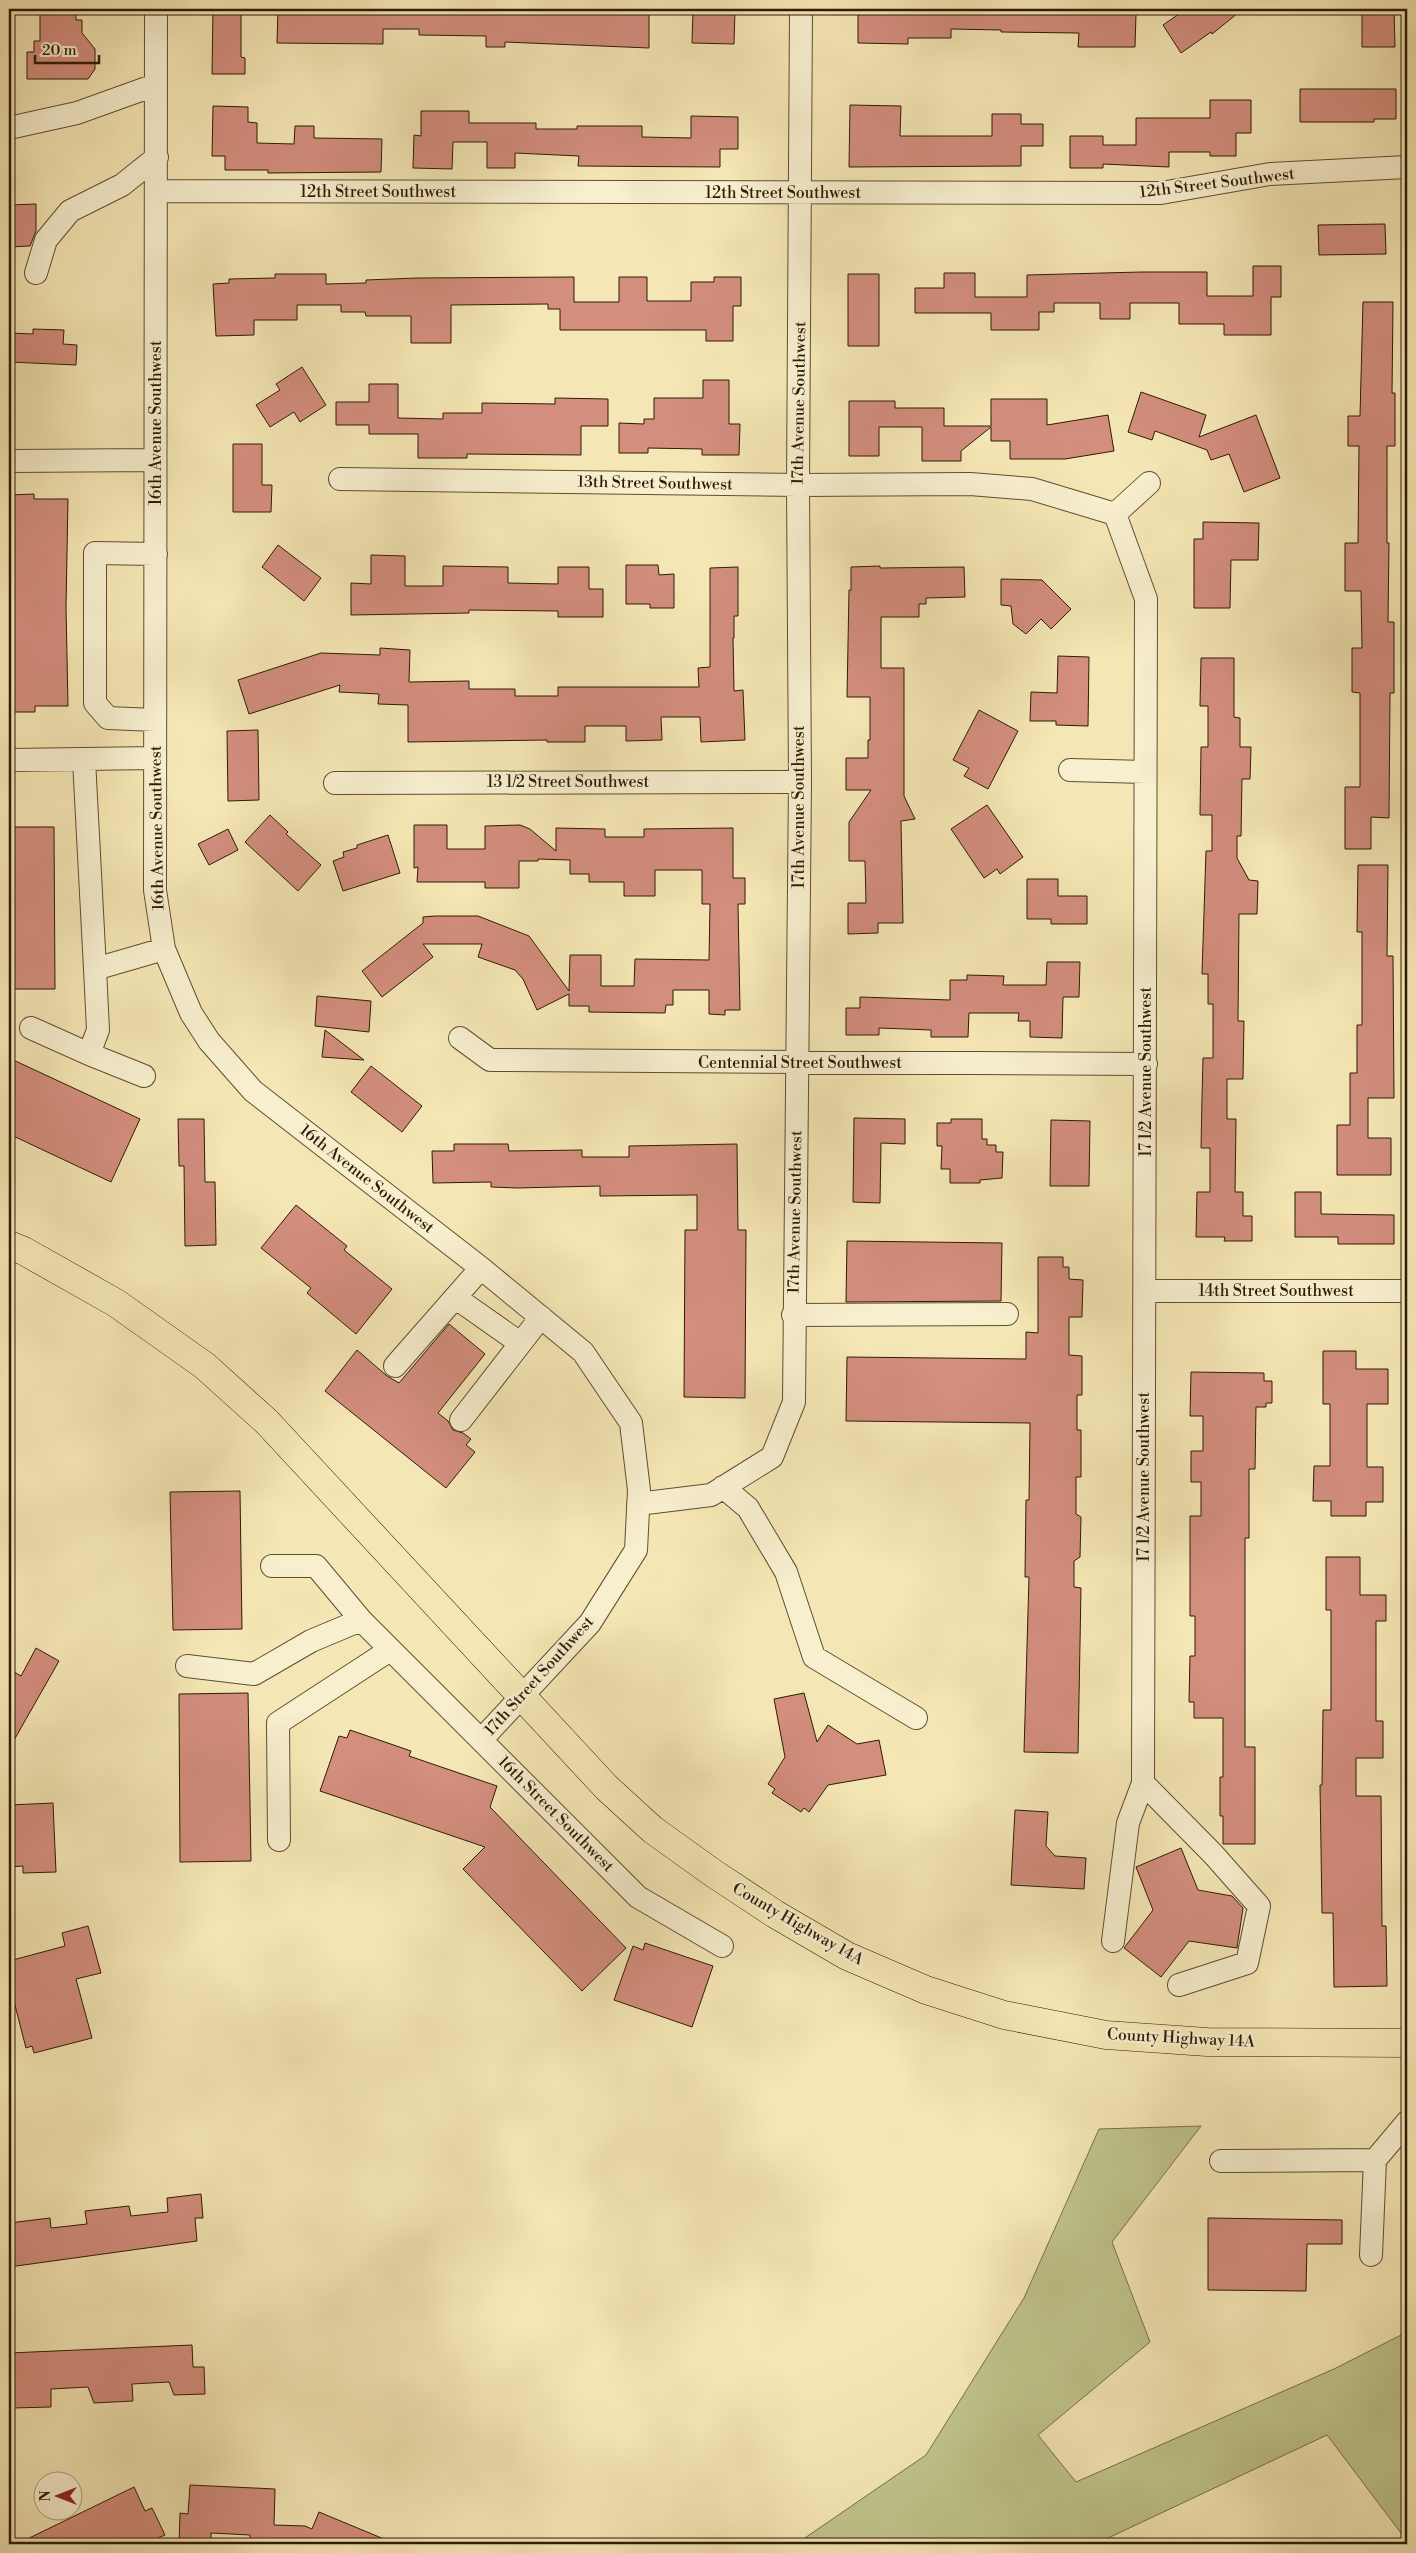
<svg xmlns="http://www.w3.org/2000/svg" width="1416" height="2553" font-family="'Libre Bodoni',serif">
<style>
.green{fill:#bfc48b;stroke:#767048}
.building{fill:#d38e7e;stroke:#2d1b04}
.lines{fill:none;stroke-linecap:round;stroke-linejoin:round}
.minor-casing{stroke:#5f4e30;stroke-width:24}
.major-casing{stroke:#2d1b04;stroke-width:29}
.minor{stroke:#f8efcf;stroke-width:22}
.major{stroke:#f5e7b5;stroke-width:28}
.labels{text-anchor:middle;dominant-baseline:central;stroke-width:4.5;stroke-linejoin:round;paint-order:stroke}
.street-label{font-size:16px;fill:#2d1b04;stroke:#f8efcf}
</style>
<rect width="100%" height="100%" fill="#f5e7b5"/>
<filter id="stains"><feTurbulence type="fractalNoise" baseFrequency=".004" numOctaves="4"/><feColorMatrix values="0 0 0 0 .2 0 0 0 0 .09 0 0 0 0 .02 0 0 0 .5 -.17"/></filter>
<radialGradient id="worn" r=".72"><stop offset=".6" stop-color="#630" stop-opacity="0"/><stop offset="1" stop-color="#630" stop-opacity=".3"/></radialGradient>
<!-- green -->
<path class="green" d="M1201 2126 1112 2242 1150 2342 1038 2435 1076 2482 1334 2369 1407 2332V2541L1327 2435 1106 2539 1078 2544H796L926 2455 1024 2298 1099 2129Z"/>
<!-- building -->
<path class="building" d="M213 9H241V57L245 58V74H212Z
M278 9H330V14H370V9H506V12H550V9H580V12L620 13V9H649V48L505 42V47H486V36L419 35V29H383V44L277 43Z
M693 9H735L734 44 692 43Z
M858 9H877V12H924V10L957 11V9H1067V13L1136 14 1135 47H1078L1079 33 1001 32V30L951 29V38H908V44L858 43Z
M1186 9H1243L1212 34 1211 32 1181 53 1163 25Z
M1362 9H1394L1395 47H1362Z
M40 13H76V20H82V33L95 49V69L88 79H27V52H34V41H40Z
M1300 89H1396V119H1374V122H1300Z
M1210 100H1251V133H1236V156H1210V152H1169V167L1103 164V168H1070V136H1103V145H1136V118H1210Z
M850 105 901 106 900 136H992V114H1021V124H1043V146H1021V166L849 167Z
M213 106 248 107V122L257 123V143L294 144 295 126H314V138L382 139 381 172 268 173V170H225V156H212Z
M421 111H469V123H536V129H577V126H642V137L691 138V116L738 117V149H720V167L578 166 579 156 515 153V168H487V142H453L452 169 413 168 414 135 421 136Z
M36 204V231L30 246 9 247 10 205Z
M1385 224 1386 254 1319 255 1318 225Z
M1253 266H1281V297H1271V335H1224V324H1179V303H1130V319H1100V303H1054V312H1039V330H991V313H915V288H944V273H975V297H1027V275L1141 272H1207V296H1253Z
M275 274H326V284L366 283V280L417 278 574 277V302H619V277H647V301H691V282H714V277H741V306H733V341H706V330H560V309H548V304L451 305V343H411V316H366L365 312H341V305H297V320H254V335L216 336 213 284 229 283V279L275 278Z
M848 274H879V346H848Z
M1363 302H1393L1392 393H1395V446H1387V543H1389L1388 622H1394V693H1390L1389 818 1371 817V849H1345V787H1360V693L1352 692V648H1362L1361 591H1345V543H1358L1359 446H1348V416H1360Z
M33 329 64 330 63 344 77 345 76 365 9 362V333L33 334Z
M302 367 326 405 300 422 294 412 270 427 256 405 280 390 276 384Z
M703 380H729V424H740L739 455H702V449L648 448V453H619V423L644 424V419H654V398H703Z
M369 384H398V418L443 419V413H482V403L555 404V398L608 399V426H581V455L467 454V458H418V434H369V425H336V402H369Z
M1141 392 1206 415 1199 437 1256 415 1280 478 1244 492 1229 454 1211 460 1207 450 1155 431 1152 440 1128 432Z
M991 399H1047V425L1108 415 1114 451 1065 459H1010V441H991V427L961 451V461H922V427H879V456H849V401H895V408H944V426H991Z
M233 444H262V485H272L271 512H233Z
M34 494V499H68L66 608 68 706H35V712H9V495Z
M1203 522 1259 523 1258 560H1231L1230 608H1194V539H1203Z
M278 545 321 578 304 601 262 567Z
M371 555 405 556V586H443V566L508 567V583L558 584V567H589V589H603V617H558V611L469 610V613L351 615V583L371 584Z
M626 565H658L659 575 674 574V608H650V604H626Z
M880 566V568L964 567 965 597 926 598V604H919V617H881V668H904V796L915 819 901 821 903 923H878V933L848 934V903H866L865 861H849V822L871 790H846V758H868V740H870V697H847L849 590H851V567Z
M738 567V616H734V638H733L734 691 743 690 745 740 701 742 700 717H661L662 740 626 741V726H585V742H547V740L408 742V705L378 704 379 694 339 692 340 685 249 714 238 680 321 653 380 655V648L410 650 409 682 469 681V689H515V696H558V687H699L698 668 710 667V568Z
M1001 579 1042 580 1071 609 1051 629 1041 619 1026 634 1013 624 1011 606 1001 605Z
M1058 656 1089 657 1088 726 1056 725V721H1030L1031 692 1057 693Z
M1201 658H1234V717L1240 718V747H1251L1250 779H1242L1241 836H1237V858L1249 880 1258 881 1257 914H1239L1238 1021H1244L1243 1079H1227V1119H1236L1235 1192H1243V1216H1252V1241H1224L1225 1237H1196L1197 1192H1210V1148H1201L1202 1098 1203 1058H1213V1004H1208V974H1202L1206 851H1212V815H1200L1201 747H1208V706H1200Z
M979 710 1018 731 988 789 964 776 969 768 953 760Z
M258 730 259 800 228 801 227 731Z
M987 805 1023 857 1000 874 997 869 984 878 951 829Z
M270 815 288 832 286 834 321 865 298 891 245 842Z
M414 825H447V849H485V826L520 825 530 829 556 851V828L605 829V837H644V829L733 828V878H745V904H738L740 1010H725V1015L709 1014V990H673V1005H666L665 1013 589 1012V1006H569V994L537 1010 523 979 515 970 478 957 482 944H423L433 957 382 997 362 971 423 923V917L435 916H478L529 936 569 991 570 955H601V986H634L635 959 709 960 710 904H702V870H655V896H624V882H589V874H570V860L538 859V861H519V888H485V882H417L418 867 414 868Z
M9 827H54L55 989H9Z
M228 829 238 850 209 865 198 844Z
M388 835 400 873 343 891 333 861 344 857 343 852 357 848V845Z
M1358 865H1388L1387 956H1393L1394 1098H1368V1138H1391V1175H1337V1125H1350V1073H1357V1025H1362V932H1357Z
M1027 879H1058V896H1087V924H1051V919H1027Z
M1047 962H1080L1079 997H1063L1062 1038 1030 1037V1021H1018L1019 1013H969L968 1037H931V1030L879 1028V1035H846V1008H860V997L950 1000V980H967V975L1004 976 1003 985H1046Z
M317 996 371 1001 369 1032 315 1026Z
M325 1030 364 1060 322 1057Z
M9 1058 140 1119 111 1182 9 1134Z
M371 1066 422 1106 402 1132 351 1092Z
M854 1118 905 1119V1144L881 1143 880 1203 853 1202Z
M178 1119H204L205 1182H215L216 1245 185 1246 184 1166H179Z
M951 1119H982V1139H987V1145H996V1152H1003L1002 1178 980 1180V1183H950V1169H941L942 1146H937V1123H951Z
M1051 1120 1090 1121 1089 1186H1050Z
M454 1144H508L509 1151 582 1150V1157H629V1146L737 1144 738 1230H746L745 1398 684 1397 685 1230H697V1195L600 1196V1186L517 1188 491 1187V1182L433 1183 432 1151H454Z
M1295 1192H1321V1214L1394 1215V1244H1338V1237H1295Z
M296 1205 347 1246 344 1250 392 1289 356 1334 307 1293 311 1288 261 1248Z
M847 1241 1002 1243 1001 1301 846 1302Z
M1038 1257H1063V1267H1069V1279L1083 1280 1082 1317H1069V1355L1082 1356V1395H1077V1430H1081V1477H1076V1514L1081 1517 1080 1557 1074 1561V1587L1081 1588 1078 1753 1024 1752 1029 1577H1025L1026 1500H1029L1030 1423 846 1421 847 1357 1026 1359V1332L1038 1333Z
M449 1324 485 1354 438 1413 448 1421 453 1430 463 1433 471 1439 466 1445 475 1452 446 1488 325 1391 357 1350 387 1376 399 1383Z
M1323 1351H1356V1369H1388V1404H1367V1467H1383V1502H1366V1516H1331V1501H1313L1314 1466H1330V1404H1323Z
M1191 1372 1264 1373V1381H1272V1403H1266V1407H1256L1255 1469H1249V1538H1245V1747H1255V1844H1223V1816H1220V1777H1223V1718H1194V1702H1189L1190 1656H1195V1616H1190V1516H1201V1482H1191V1451H1203V1416H1190Z
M240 1491 242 1629 173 1630 170 1492Z
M1326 1557H1360V1595H1386V1621H1376V1721H1383V1758H1356V1796H1381L1382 1926H1386L1387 1986 1334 1987 1333 1913H1322L1320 1785H1322L1323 1710H1331V1610H1326Z
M36 1648 59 1661 9 1749V1669L21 1676Z
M248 1693 251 1861 180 1862 179 1694Z
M804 1693 817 1742 828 1725 857 1744 879 1740 886 1775 828 1785 809 1812 804 1808 801 1812 772 1793 775 1789 768 1784 785 1757 774 1699Z
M350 1730 411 1751 409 1756 497 1786 490 1807 626 1948 582 1991 463 1869 485 1847 320 1791 339 1736 347 1738Z
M53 1803 56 1872 23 1873V1866L9 1867V1805Z
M1015 1810 1048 1812 1046 1846 1055 1856 1086 1858 1084 1889 1011 1885Z
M1181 1848 1198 1890 1232 1896 1243 1908 1237 1948 1189 1941 1161 1977 1124 1948 1153 1910 1136 1867Z
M88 1926 101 1973 76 1979 92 2038 34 2053 32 2046 26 2048 9 1982V1961L65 1946 62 1933Z
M645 1943 713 1966 692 2027 614 2000 633 1946 643 1950Z
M201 2194 203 2218H195L197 2241 9 2267V2223L50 2218 51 2228 87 2224 85 2211 129 2206 131 2216 168 2212 167 2198Z
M1208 2218 1342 2220V2244H1307L1306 2291 1208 2290Z
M192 2345 193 2367H204L205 2394 174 2395 169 2382 132 2384 133 2401 94 2403 88 2387 51 2389V2407L13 2408 9 2397V2353Z
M190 2485 275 2489 274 2525 305 2526 312 2529 319 2512 396 2544H250V2535L211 2533V2544H179L180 2513 188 2514Z
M134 2487 145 2511 152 2508 165 2535 145 2544H131L128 2538 115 2544H17Z"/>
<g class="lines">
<defs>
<path id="minor" d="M156 9 155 890 164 949 191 1013 209 1041 253 1091 481 1268 583 1352 631 1423 639 1490 636 1550 590 1623 482 1739
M9 128 77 113 155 85
M157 191 1161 193 1270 174 1407 167
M36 273 46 240 70 211 122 185 157 157
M9 461 155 460
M340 479 798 485 970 484 1032 489 1115 514 1146 599 1143 1783 1128 1823 1113 1941
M1115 514 1149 483
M155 720 108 718 95 703V553L156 554
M9 760 155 758
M84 760 95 969 164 949
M1070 770 1145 772
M335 783 800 782
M95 969 98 1030 89 1054 144 1076
M31 1028 89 1054
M460 1038 490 1060 1146 1064
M1145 1291H1407
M456 1298 520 1343
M793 1315 1007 1314
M395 1366 481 1268
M461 1420 541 1317
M723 1487 748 1508 786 1572 814 1657 916 1718
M638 1504 711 1495 772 1457 794 1402 800 782 798 485 801 9
M272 1566H316L361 1620 638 1897 722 1946
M187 1666 254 1674 311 1641 361 1620
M1143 1783 1213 1854 1259 1906 1247 1963 1179 1985
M279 1840 278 1723 390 1650
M1221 2161 1375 2160 1407 2122
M1371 2255 1375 2160"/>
<path id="major" d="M9 1245 24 1251 116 1303 205 1366 267 1422 607 1788 653 1830 713 1873 775 1914 847 1956 926 1990 1004 2015 1106 2035 1207 2042 1407 2043"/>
</defs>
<!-- minor casing -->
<use href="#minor" class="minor-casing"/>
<!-- major casing -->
<use href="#major" class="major-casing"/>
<!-- minor -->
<use href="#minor" class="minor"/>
<!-- major -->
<use href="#major" class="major"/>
</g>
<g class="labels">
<!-- street labels -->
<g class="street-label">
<text transform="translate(1217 183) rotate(-7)">12th Street Southwest</text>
<text x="378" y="192">12th Street Southwest</text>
<text x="783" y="193">12th Street Southwest</text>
<text transform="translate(799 403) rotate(-89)">17th Avenue Southwest</text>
<text transform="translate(156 423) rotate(-90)">16th Avenue Southwest</text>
<text transform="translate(655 483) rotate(1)">13th Street Southwest</text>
<text x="568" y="782">13 1/2 Street Southwest</text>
<text transform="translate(799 807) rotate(-90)">17th Avenue Southwest</text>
<text transform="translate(157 828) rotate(-91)">16th Avenue Southwest</text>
<text x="800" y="1063">Centennial Street Southwest</text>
<text transform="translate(1146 1072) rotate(-90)">17 1/2 Avenue Southwest</text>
<text transform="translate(367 1179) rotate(38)">16th Avenue Southwest</text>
<text transform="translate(795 1212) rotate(-89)">17th Avenue Southwest</text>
<text x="1276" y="1291">14th Street Southwest</text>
<text transform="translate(1144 1477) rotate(-90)">17 1/2 Avenue Southwest</text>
<text transform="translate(539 1676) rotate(-48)">17th Street Southwest</text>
<text transform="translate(556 1814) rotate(45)">16th Street Southwest</text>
<text transform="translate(798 1924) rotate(30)">County Highway 14A</text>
<text transform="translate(1181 2038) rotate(3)">County Highway 14A</text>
</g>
</g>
<!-- margin -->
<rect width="1416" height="2553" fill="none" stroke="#f5e7b5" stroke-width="30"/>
<rect x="10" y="10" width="1396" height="2533" fill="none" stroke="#2d1b04" stroke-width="2.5"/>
<rect x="15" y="15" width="1386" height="2523" fill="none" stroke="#2d1b04"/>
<!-- north arrow -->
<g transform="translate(58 2496) rotate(270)"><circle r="24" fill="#f8efcf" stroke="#a79a7e"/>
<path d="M0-4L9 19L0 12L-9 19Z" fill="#8f2418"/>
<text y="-8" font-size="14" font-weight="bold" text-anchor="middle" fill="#2d1b04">N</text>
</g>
<!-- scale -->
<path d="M35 55v8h64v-8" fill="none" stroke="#2d1b04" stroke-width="2.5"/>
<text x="42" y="55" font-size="15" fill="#2d1b04" stroke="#f8efcf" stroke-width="4" paint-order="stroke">20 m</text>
<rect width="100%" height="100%" filter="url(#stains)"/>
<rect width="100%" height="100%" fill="url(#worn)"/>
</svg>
